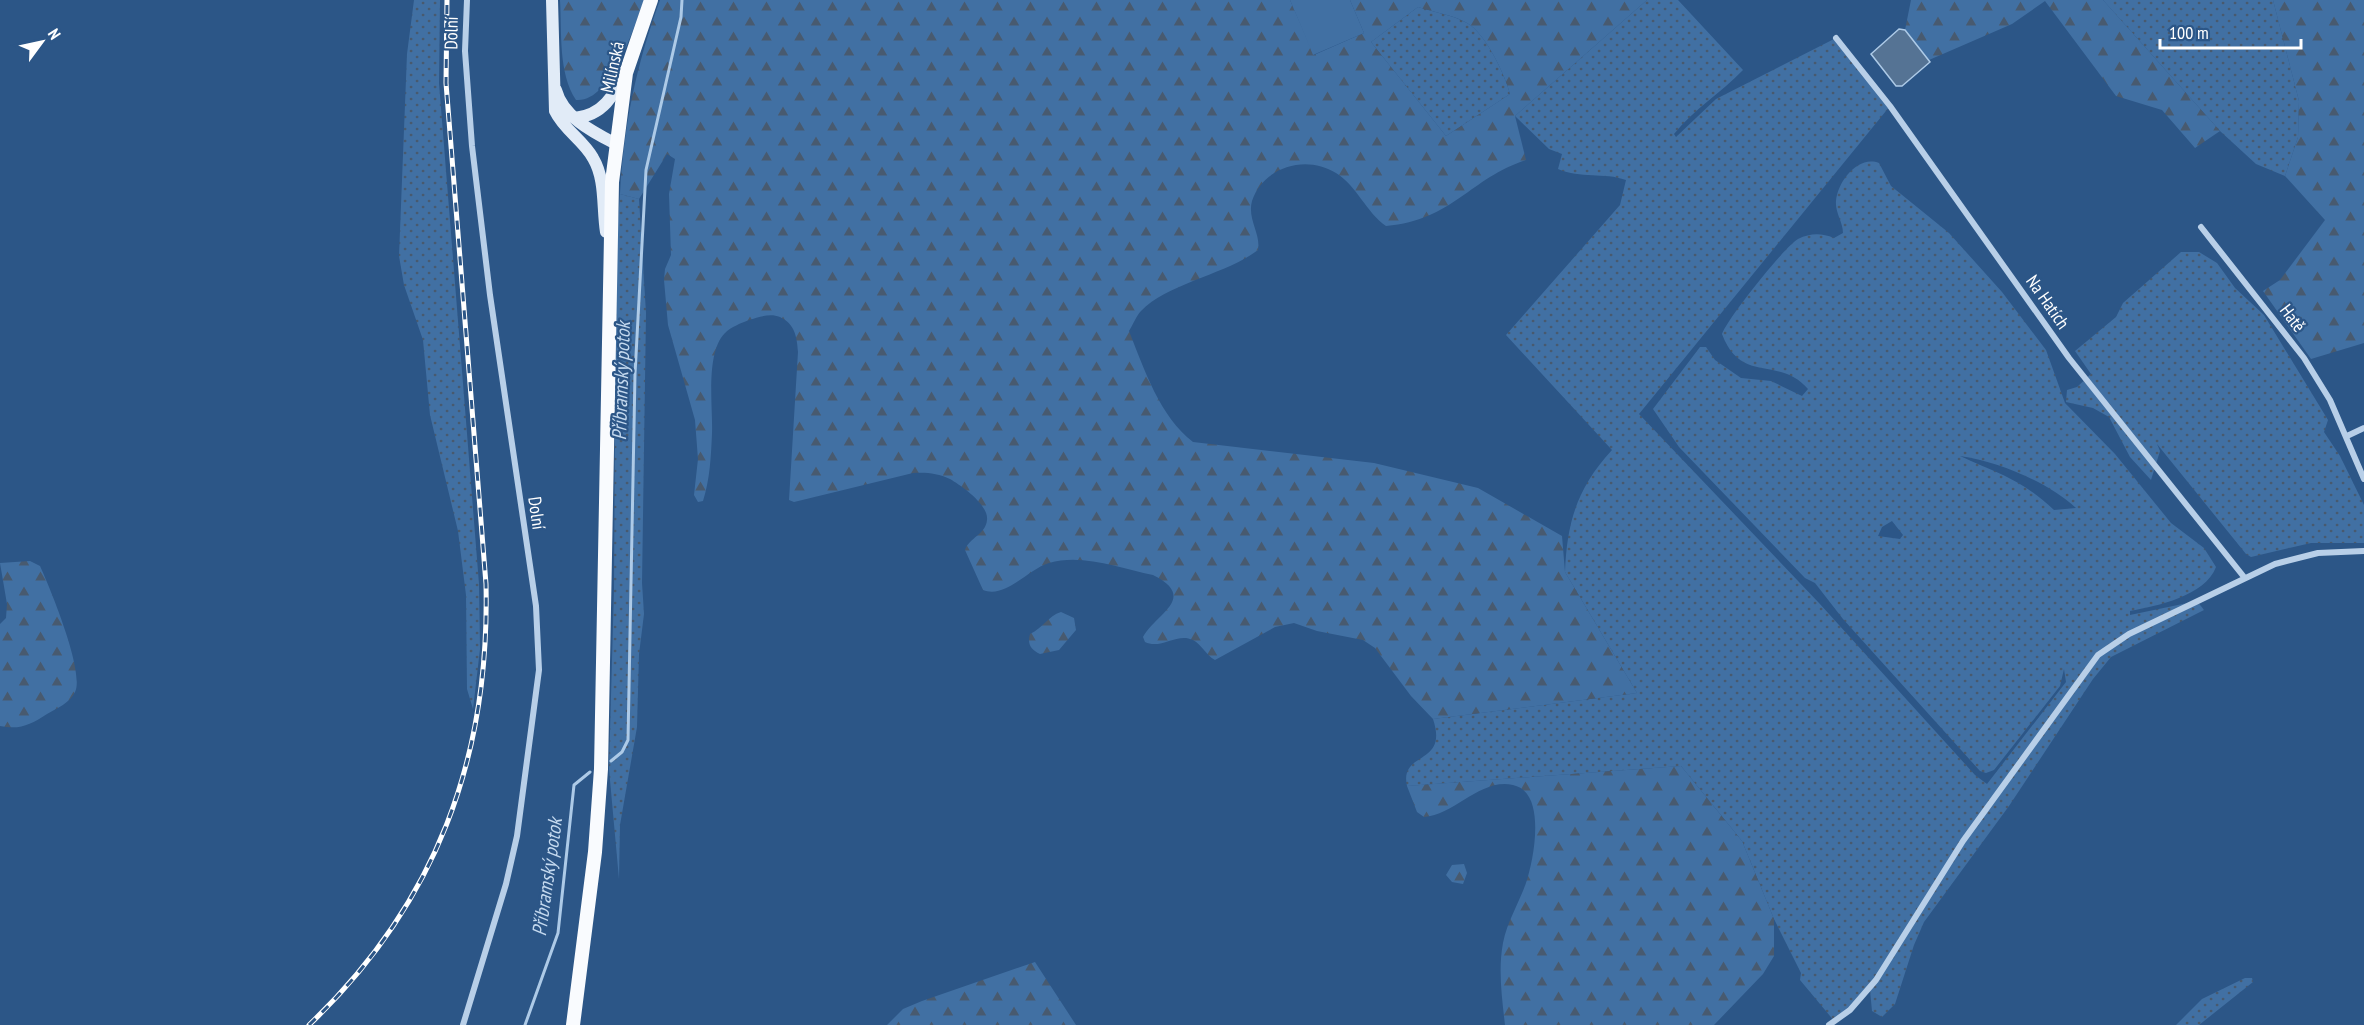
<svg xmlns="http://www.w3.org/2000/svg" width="2364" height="1025" font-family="'PT Sans Narrow',sans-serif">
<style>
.grass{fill:url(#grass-dots);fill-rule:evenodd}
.forest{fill:url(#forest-firs);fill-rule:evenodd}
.pitch{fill:#4170a3}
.water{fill:#557394;stroke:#adcae7;stroke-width:1.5}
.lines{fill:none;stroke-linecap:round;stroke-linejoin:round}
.stream{stroke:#adcae7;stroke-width:3}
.street{stroke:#b8cfe8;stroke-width:6}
.secondary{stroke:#e1ebf7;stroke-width:12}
.primary{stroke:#f9fbfe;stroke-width:14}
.rail-casing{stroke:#fff;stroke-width:5}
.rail{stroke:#2c5687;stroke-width:3;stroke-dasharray:9;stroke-linecap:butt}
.labels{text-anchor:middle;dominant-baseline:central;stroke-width:4.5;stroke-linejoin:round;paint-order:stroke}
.street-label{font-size:18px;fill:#fff;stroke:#2c5687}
.water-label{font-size:20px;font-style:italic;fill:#c4d9ef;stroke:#2c5687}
</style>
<defs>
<pattern id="grass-dots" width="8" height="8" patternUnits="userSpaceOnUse" patternTransform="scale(1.5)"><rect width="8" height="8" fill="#4170a3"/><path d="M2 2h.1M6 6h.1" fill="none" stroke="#485a6f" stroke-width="1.8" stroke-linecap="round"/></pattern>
<pattern id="forest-firs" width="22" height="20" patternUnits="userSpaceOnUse" patternTransform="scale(1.5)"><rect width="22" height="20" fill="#4170a3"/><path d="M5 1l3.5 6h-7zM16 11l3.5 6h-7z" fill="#485a6f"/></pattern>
</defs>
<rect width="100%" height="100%" fill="#2c5687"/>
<!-- grass -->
<path class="grass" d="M414 0H440L439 83 479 584 480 649 473 709 467 689 466 595 458 531 430 415 423 340 404 285 399 256 407 54Z
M1647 0H1678L1743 70C1721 93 1694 109 1674 134L1676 137 1716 99 1836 38 1890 106 1639 414 1819 603 1975 775 1987 784 2066 682 2064 669 2060 686 1994 770 1986 773 1980 771 1843 619 1815 583 1805 578 1679 447 1653 409 1700 347H1706L1715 360 1741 378 1771 381 1802 396 1808 389C1779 355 1741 385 1722 334 1727 319 1785 246 1798 239 1811 233 1821 233 1834 238L1843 233C1843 222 1835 213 1836 201 1838 181 1858 155 1879 163L1891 186 1949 233 2002 292 2046 350 2065 403 2115 454 2171 523 2204 548 2216 567C2205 596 2157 606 2130 611V615L2197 601 2204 610 2111 657 2093 679 2009 806 1924 922 1914 945 1895 1004 1882 1017 1872 1011 1870 990 1835 1022 1800 980 1801 973 1774 919 1742 841 1681 766 1407 786C1399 750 1449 767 1433 719L1637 693 1565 572C1567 522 1577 488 1612 450L1506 335 1620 205 1626 180C1604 172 1581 179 1558 169L1562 154 1549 149 1515 116ZM1960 456C1999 462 2046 481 2076 508L2054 510C2021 479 1999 474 1960 456ZM1892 521 1903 535 1900 539 1878 536 1882 527Z
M2103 0H2273L2299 101 2298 137 2285 176 2256 164 2220 131Z
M1418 7C1433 12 1453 15 1467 23 1485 33 1505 74 1510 94L1446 136 1371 42Z
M620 194 639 199 646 313 642 583 644 614 639 654 637 727 620 825 619 879 609 769 614 588 616 249Z
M2181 252H2199L2217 263 2235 288 2264 315 2328 420 2324 432 2340 456 2364 505V543H2311L2251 557 2246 554 2157 444 2160 451 2151 480 2130 457 2109 417 2093 408 2066 402 2067 390 2077 387 2091 374 2075 351 2116 317 2123 303Z
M2245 978H2252L2253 982 2199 1025H2176L2202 999Z"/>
<!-- forest -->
<path class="forest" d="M560 0H644C634 27 611 103 576 100 558 73 562 32 560 0Z
M660 0H1290L1314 55 1364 33 1350 0H1647L1515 116 1526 160C1470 178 1453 220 1386 226 1366 212 1357 186 1336 173 1306 154 1263 167 1252 201 1247 219 1261 234 1258 250 1225 275 1168 283 1141 311 1136 316 1133 325 1129 331 1144 369 1160 417 1193 442L1374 463 1478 488 1562 536 1565 572 1637 693 1433 719 1411 696 1375 648 1363 640 1317 631 1294 623 1275 627 1215 660C1206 655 1202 645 1193 640 1177 632 1161 650 1145 642L1143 637C1155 614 1199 598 1153 575 1121 568 1081 553 1049 563 1028 569 1006 599 983 590L965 550C969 538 986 534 987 520 989 505 962 486 950 479 938 473 925 472 913 473L794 502 789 500 798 352C797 337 795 324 780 317 770 313 759 317 749 320 741 323 731 327 725 333 705 353 713 407 712 433 711 456 710 479 703 501L698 502 694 495 698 459 695 420 668 325 664 280 665 269 671 255 669 194 675 159 667 154 639 199 620 194C624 124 636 66 660 0ZM1418 7C1433 12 1454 15 1467 23 1485 33 1505 74 1510 94L1446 136 1371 42Z
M1911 0H2103L2220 131 2195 148 2162 110 2116 96 2045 1 2012 24 1929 60 1905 30Z
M2273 0H2364V343L2311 359 2263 291 2280 280 2325 220 2285 176 2298 137 2299 101Z
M30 561 40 566C50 588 85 672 75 692 71 702 56 709 47 714 30 725 20 730 0 726V624L6 618 7 604 0 563Z
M1061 612 1074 618 1076 630 1059 650 1040 654C1031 650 1027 644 1030 634 1043 628 1048 616 1061 612Z
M1681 766 1742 841 1774 919V956L1763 974 1714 1025H1505C1502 998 1498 970 1503 943 1507 922 1519 903 1526 883 1534 859 1547 792 1513 785 1480 778 1455 815 1424 817L1417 812 1407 786Z
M1464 864 1467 873 1463 884 1452 882 1446 875 1452 865Z
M1035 962 1076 1025H887L903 1009 922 1001Z"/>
<!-- pitch -->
<path class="pitch" d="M1290 0H1350L1364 33 1313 55Z"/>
<!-- water -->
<path class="water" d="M1899 29 1905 30 1930 62 1902 86H1896L1871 54Z"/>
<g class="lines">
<!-- stream -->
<path class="stream" d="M611 761 622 752 628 740 635 374 646 170 681 17 682 0
M525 1025 558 933 574 785 590 772"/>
<!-- street -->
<path class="street" d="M1836 38 1890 106 2069 358 2244 577
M2201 227 2304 358 2330 400 2364 479
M2347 436 2364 428
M463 1025 506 884 517 836 539 670 536 606 490 295 472 146 465 51 467 0
M1829 1025 1850 1010 1876 980 1963 841 2098 655 2129 634 2275 564 2318 553 2364 551"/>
<!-- secondary -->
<path class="secondary" d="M552 0 555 111C564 130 583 140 593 158 606 180 602 207 606 232
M556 90C563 117 593 132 616 144
M575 118C603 115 614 96 624 72"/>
<!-- primary -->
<path class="primary" d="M573 1025 595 852 601 769 612 182 626 73 651 0"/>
<defs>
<path id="rail" d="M309 1025C436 904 490 758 486 584L446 83 447 0"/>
</defs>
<!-- rail casing -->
<use href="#rail" class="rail-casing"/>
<!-- rail -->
<use href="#rail" class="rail"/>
</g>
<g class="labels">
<!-- street labels -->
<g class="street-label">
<text transform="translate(451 33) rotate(-89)">Dolní</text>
<text transform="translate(612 67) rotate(-77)">Milínská</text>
<text transform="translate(2048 302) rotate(55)">Na Hatích</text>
<text transform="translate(2293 318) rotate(53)">Hatě</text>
<text transform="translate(537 513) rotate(82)">Dolní</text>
</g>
<!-- water labels -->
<g class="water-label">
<text transform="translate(621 381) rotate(-88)">Příbramský potok</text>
<text transform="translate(547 877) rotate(-82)">Příbramský potok</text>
</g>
</g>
<!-- north arrow -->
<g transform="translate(42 42) rotate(57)" stroke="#2c5687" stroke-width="4.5" paint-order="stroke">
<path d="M0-4.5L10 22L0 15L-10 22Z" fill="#ffffff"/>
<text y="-9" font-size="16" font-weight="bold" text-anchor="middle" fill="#ffffff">N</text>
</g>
<!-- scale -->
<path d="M2160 39v9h141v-9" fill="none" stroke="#ffffff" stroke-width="3"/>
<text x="2169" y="39" font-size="18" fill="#ffffff" stroke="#2c5687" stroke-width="4.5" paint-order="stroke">100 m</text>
</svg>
